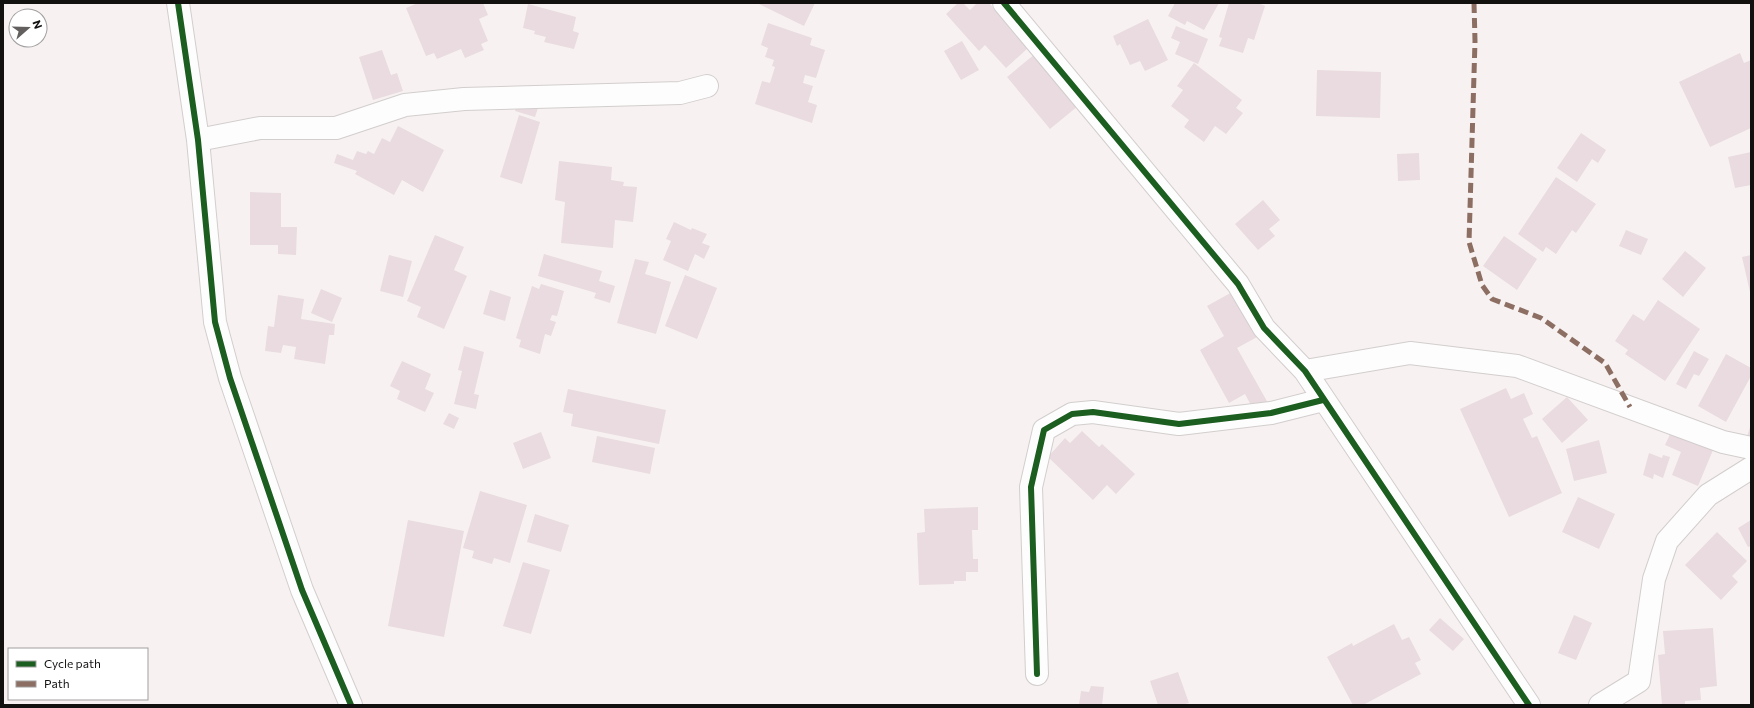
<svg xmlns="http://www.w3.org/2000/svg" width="1754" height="708" font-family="Commissioner,sans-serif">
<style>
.building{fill:#e9dbdf}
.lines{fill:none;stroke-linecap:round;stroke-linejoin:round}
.minor-casing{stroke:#d2cecd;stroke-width:24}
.minor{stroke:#fefdfd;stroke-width:22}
.quiet{stroke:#8d6e63;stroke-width:5;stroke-dasharray:10 5;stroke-linecap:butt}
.cycleway-casing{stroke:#fff;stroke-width:8}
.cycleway{stroke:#1b5e20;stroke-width:6}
</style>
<rect width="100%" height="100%" fill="#f7f2f1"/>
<!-- building -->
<path class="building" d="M418 3H483L488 15 479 19 488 41 481 44 484 50 465 58 461 49 437 59 434 53 426 56 406 8Z
M757 3H815L804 26Z
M958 3H963L970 10 977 3H989L1028 48 1006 68 985 45 979 51 946 14Z
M1175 3H1219L1204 30 1187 21 1185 25 1168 16Z
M1229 3H1258L1265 6 1254 40 1248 38 1243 53 1219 46 1222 38 1219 37Z
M528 4 576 17 573 31 579 33 574 49 544 42 546 37 534 34 535 31 523 28Z
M1148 19 1168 60 1145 71 1140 61 1130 65 1120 44 1117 46 1113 36Z
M768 23 812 38 810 45 825 50 816 78 805 75 803 83 813 86 808 102 817 105 812 123 755 104 762 81 770 83 775 67 772 66 774 60 765 57 768 48 761 45Z
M1176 26 1208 39 1198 64 1175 54 1180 42 1171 38Z
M962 41 979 70 961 80 944 51Z
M382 50 391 75 397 73 403 91 373 100 359 57Z
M1740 53 1744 63 1751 60V128L1710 147 1679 82Z
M1035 54 1078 106 1050 129 1007 77Z
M1194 63 1242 100 1236 108 1243 113 1226 134 1215 126 1204 142 1184 127 1189 120 1171 106 1183 90 1177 86Z
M1317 70 1381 72 1380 118 1316 116Z
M519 99 539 105 535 117 515 111Z
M519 115 540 122 522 184 500 177Z
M398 126 444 150 423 192 402 180 394 195 355 174 357 171 334 163 337 154 353 160 357 151 366 154 368 151 374 154 382 138 390 142Z
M1581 133 1606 150 1598 163 1592 159 1577 182 1557 168Z
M1751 152V185L1735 188 1728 157Z
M1419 153 1420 180 1398 181 1397 154Z
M559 161 612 167 611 180 624 182 623 186 637 187 633 222 615 220 613 248 561 243 565 202 555 200Z
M1556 177 1596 204 1576 233 1572 230 1556 254 1546 247 1543 252 1518 234Z
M250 192 281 193V227H297L296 255 278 254V245H250Z
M1263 200 1280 220 1269 229 1275 236 1258 250 1235 224Z
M674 222 691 230 692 228 707 234 702 243 710 246 704 259 695 254 688 271 663 260 671 241 666 239Z
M1626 230 1648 239 1641 255 1619 246Z
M435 235 464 247 454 270 467 276 444 329 417 317 421 307 407 301Z
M1504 236 1537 259 1517 290 1483 266Z
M1685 251 1706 268 1683 297 1662 279Z
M544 254 602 271 599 281 615 286 610 303 594 298 596 293 538 276Z
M389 255 412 261 403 297 380 291Z
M1751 255V292H1750L1742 257Z
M635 259 649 262 645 274 671 282 656 334 617 323Z
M685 275 717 288 697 339 665 326Z
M541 284 564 291 557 316 552 315 550 320 556 322 551 336 545 334 540 354 519 347 521 340 516 338 532 286 539 289Z
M321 289 342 298 332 322 311 313Z
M490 290 511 297 505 321 483 314Z
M1234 291 1259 336 1237 348 1268 403 1254 411 1245 394 1229 403 1200 350 1224 336 1207 306Z
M278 295 304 299 301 319 335 324 334 335H329L325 364 294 359 296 347 283 345 281 353 265 351 268 326 274 327Z
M1658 300 1700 329 1665 381 1625 354 1628 350 1615 341 1633 314 1644 321Z
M464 346 484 352 474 394 479 395 476 409 454 404 462 371 458 370Z
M1694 351 1709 359 1699 376 1694 374 1686 389 1676 384Z
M1726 354 1751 368V376L1726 422 1698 406Z
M402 361 431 374 425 389 434 393 425 412 397 399 400 391 390 386Z
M1506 388 1511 399 1524 393 1533 414 1523 419 1532 438 1537 436 1562 493 1509 517 1460 409Z
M568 389 666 410 659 444 571 426 573 414 563 412Z
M1567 397 1588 420 1562 443 1542 419Z
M449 413 459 418 454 429 443 424Z
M1751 424V442L1746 440Z
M1082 431 1099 447 1102 444 1135 474 1116 494 1107 485 1093 500 1048 457 1065 438 1070 443Z
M541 432 551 458 523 469 513 443Z
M1671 432 1713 450 1698 486 1672 475 1681 452 1665 445Z
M597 436 655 448 650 474 592 462Z
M1599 440 1607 473 1574 481 1566 449Z
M1649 453 1662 458 1663 455 1670 457 1663 478 1654 474 1653 479 1643 475Z
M480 491 527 505 510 563 494 558 492 564 472 558 474 551 463 548Z
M1578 497 1615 514 1599 549 1562 532Z
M978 507V530H972L973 559H978V572H966V581H954V584L919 585 917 533 925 532 924 509Z
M535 514 569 525 561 552 527 542Z
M408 520 464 531 444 637 388 626Z
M1751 520V546L1748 547 1738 528Z
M1717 532 1747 561 1732 576 1738 582 1721 600 1685 565Z
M523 562 550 570 531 634 503 626Z
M1574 615 1592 623 1576 660 1558 653Z
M1440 618 1464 639 1453 651 1429 630Z
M1394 624 1402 640 1409 637 1421 660 1415 663 1421 674 1363 705H1353L1327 657 1352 643 1353 646Z
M1713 628 1717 686 1700 688 1701 700 1685 701V704L1662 705 1658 655 1665 654 1663 631Z
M1178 672 1189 703 1182 705H1158L1150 681Z
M1091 686 1104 687 1102 705H1079L1081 691 1089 692Z"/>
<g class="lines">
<defs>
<path id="minor" d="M178 3 198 140 215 322 230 378 302 590 351 705
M1004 3 1238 284 1264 328 1305 371 1529 705
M198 140 260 128H336L405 105 464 99 680 93 707 86
M1305 371 1410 353 1517 366 1723 442 1751 448
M1037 674 1031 487 1044 430 1072 414 1093 412 1179 424 1271 413 1323 400
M1600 705 1639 681 1654 579 1667 541 1708 495 1751 468"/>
</defs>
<!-- minor casing -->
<use href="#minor" class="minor-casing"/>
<!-- minor -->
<use href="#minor" class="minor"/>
<!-- quiet -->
<path class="quiet" d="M1474 3 1475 41 1469 242 1482 285 1492 299 1541 318 1605 363 1630 407"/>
<defs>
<path id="cycleway" d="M178 3 198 140 215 322 230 378 302 590 351 705
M1004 3 1238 284 1264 328 1305 371 1529 705
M1037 674 1031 487 1044 430 1072 414 1093 412 1179 424 1271 413 1323 400"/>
</defs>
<!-- cycleway casing -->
<use href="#cycleway" class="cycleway-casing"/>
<!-- cycleway -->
<use href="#cycleway" class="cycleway"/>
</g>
<!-- border -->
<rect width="1754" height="708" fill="none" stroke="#131010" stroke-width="8"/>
<!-- legend -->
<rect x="8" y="648" width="140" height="52" fill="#ffffff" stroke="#a19f9f"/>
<rect x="16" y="661" width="20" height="6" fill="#1b5e20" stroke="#a19f9f"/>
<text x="44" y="668" font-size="12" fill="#131010">Cycle path</text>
<rect x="16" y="681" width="20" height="6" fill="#8d6e63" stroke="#a19f9f"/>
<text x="44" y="688" font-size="12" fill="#131010">Path</text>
<!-- north arrow -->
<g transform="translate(28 28) rotate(70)"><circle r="19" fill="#ffffff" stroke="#a19f9f"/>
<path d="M0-3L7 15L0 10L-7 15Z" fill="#635f5f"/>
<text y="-6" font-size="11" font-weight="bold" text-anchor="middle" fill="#131010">N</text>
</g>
</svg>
